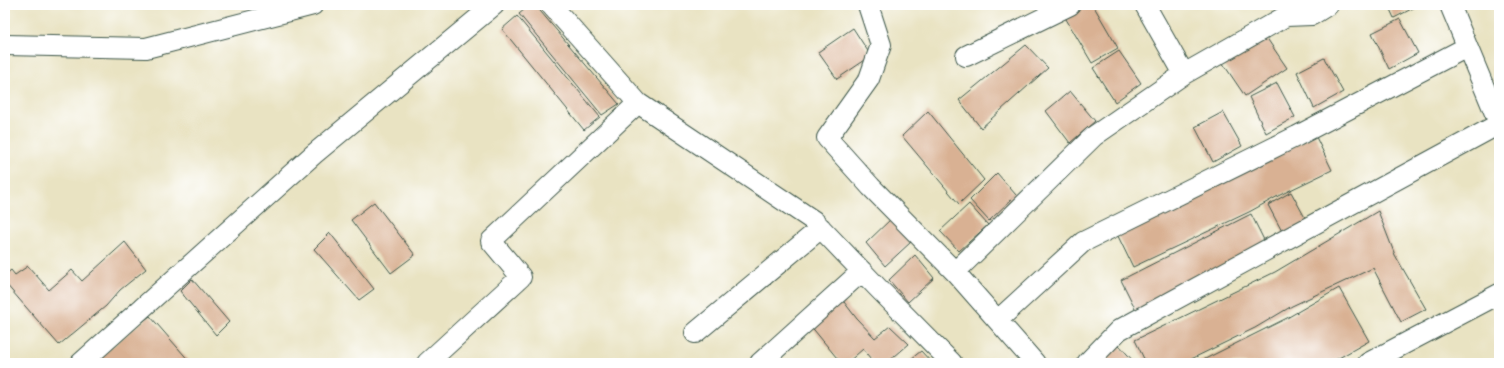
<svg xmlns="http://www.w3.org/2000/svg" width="1504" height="368" font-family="Kalam,sans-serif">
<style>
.building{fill:#d9b193}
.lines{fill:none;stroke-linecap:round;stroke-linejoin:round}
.street-casing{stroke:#3d5649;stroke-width:22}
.street{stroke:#fff;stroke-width:20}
</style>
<rect width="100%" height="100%" fill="#fff"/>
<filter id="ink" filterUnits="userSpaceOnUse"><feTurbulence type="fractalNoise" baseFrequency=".025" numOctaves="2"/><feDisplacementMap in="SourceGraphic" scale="8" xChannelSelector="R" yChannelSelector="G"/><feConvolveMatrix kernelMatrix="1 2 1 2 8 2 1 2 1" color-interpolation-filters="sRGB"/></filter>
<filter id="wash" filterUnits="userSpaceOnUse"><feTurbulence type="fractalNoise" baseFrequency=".012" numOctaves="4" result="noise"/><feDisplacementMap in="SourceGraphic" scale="16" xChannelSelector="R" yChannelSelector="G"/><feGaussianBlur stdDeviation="0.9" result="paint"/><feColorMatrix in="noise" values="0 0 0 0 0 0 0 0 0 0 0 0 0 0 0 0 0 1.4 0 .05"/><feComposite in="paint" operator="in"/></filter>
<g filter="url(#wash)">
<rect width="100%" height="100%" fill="#e9e3c2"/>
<g id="blocks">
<!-- building -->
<path class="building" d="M530 5H535L619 104 602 115 519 14Z
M1079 5H1093L1118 48 1092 63 1063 14Z
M1388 5H1419L1394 18Z
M517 16 600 117 584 130 502 29Z
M1400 19 1418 53 1389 69 1372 33Z
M853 28 871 56 837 79 818 52Z
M1264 34 1287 68 1245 96 1222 62Z
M1026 45 1048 68 981 128 959 100Z
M1119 51 1141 83 1115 102 1093 68Z
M1324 58 1343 92 1314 108 1297 72Z
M1277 83 1295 117 1266 133 1249 97Z
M1070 91 1095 121 1070 143 1046 111Z
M928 111 984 180 959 204 902 136Z
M1223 112 1242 146 1213 162 1195 127Z
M1315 135 1332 170 1280 195 1249 212 1133 267 1116 232Z
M997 173 1016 195 989 221 970 200Z
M1291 192 1309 225 1285 237 1268 205Z
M374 202 415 255 391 273 351 220Z
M969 204 988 225 959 251 940 231Z
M1378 211 1395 255 1426 309 1401 322 1373 268 1292 306 1255 328 1183 363H1146L1135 340 1275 272Z
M1251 214 1268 248 1138 314 1121 280Z
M892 218 911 242 885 266 866 243Z
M330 233 374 289 359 300 314 249Z
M125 242 146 269 120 290 106 306 59 345 5 283V275L11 270 15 275 28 266 49 290 72 270 82 281Z
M915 255 934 278 908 302 889 280Z
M192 279 229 322 216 335 180 291Z
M1339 288 1369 341 1330 363H1197L1287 318Z
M841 298 857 319 875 338 890 326 909 344 887 363H874L863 349 847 363H841L810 325Z
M150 316 191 363H93L132 330Z
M1119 345 1135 363H1099Z
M921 351 932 363H906Z"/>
</g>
</g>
<g filter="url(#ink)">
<use href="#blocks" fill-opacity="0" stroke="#3d5649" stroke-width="1"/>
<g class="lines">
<defs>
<path id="street" d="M551 5 638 103 814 221 878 288 952 363
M868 5 881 45 869 79 827 138 871 187 955 272
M1145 5 1184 74
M1450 5 1499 123
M5 45 146 48 313 5
M966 56 1070 5
M998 320 1083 242 1297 136 1467 47
M695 333 821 228
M81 363 314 154 494 5
M427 363 521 277 491 241 638 103
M760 363 862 271
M1035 363 955 272 1094 136 1184 74 1286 16 1312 15 1328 5
M1087 363 1119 330 1499 124
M1368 363 1499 294"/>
</defs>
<!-- street casing -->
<use href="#street" class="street-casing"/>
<!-- street -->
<use href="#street" class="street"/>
</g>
</g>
<!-- margin -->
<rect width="1504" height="368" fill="none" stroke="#fff" stroke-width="20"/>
</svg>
